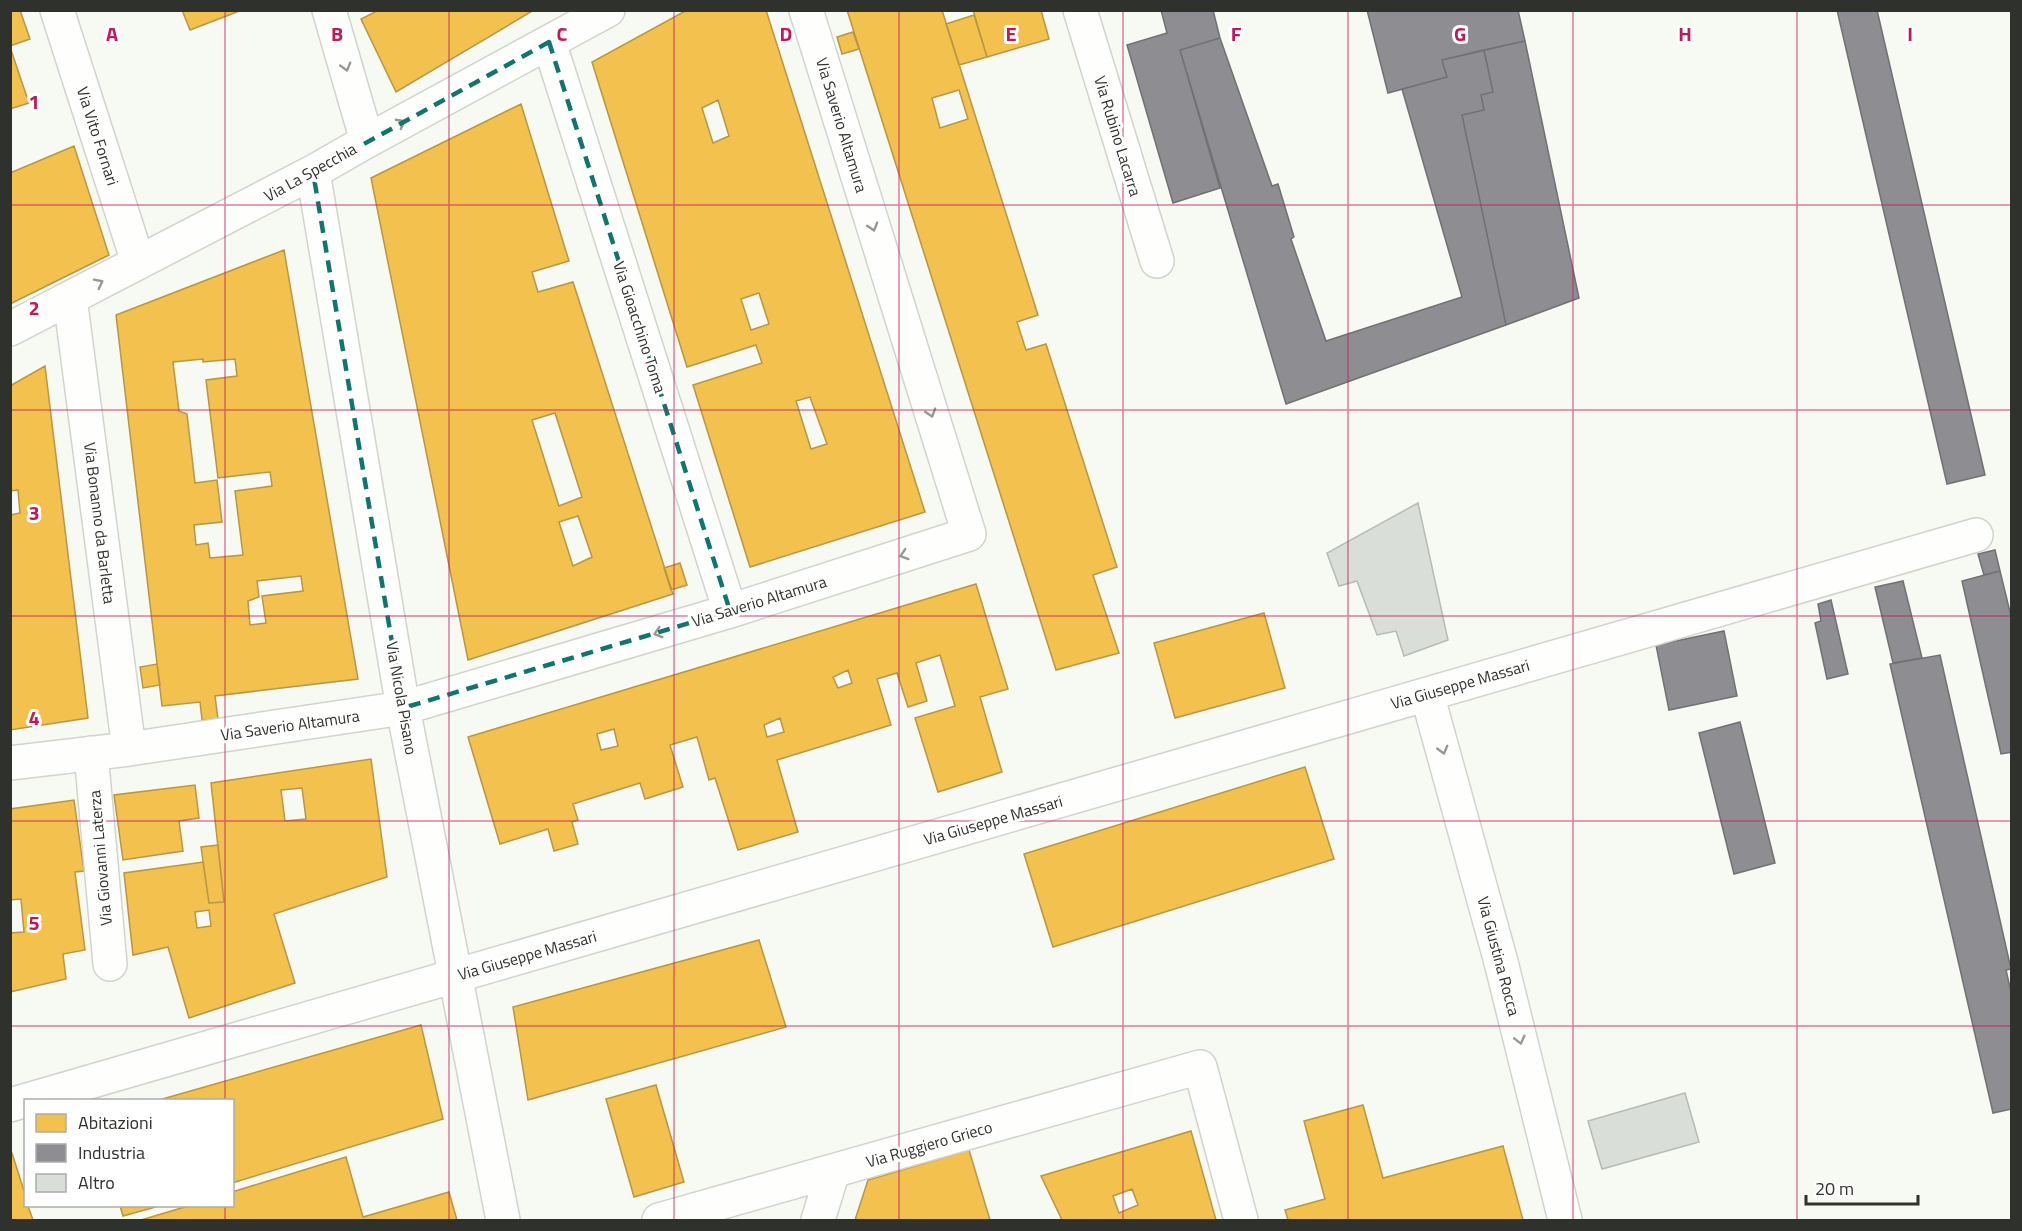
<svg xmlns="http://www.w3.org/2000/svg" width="2022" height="1231" font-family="'Titillium Web',sans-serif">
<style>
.homes{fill:#f2c14e;stroke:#b89644;stroke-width:1.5;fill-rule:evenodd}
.industry{fill:#8d8d92;stroke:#717173;stroke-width:1.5}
.building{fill:#daded9;stroke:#b7bbb5;stroke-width:1.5}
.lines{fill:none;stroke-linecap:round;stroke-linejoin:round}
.minor-casing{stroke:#d1d4ce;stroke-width:36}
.minor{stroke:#fefefd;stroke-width:33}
.oneway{stroke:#969894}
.marked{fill:none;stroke:#0f766e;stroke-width:4.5;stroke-dasharray:12 8;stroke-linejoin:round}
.grid{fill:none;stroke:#c2185b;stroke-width:1.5;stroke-opacity:0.55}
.labels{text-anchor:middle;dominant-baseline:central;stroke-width:6;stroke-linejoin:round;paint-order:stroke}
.street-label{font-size:16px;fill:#2f312c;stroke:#fff}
.grid-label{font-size:20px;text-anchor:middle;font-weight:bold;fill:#c2185b;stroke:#fff;stroke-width:6;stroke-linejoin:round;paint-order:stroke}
</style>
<rect width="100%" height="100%" fill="#f6faf2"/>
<!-- homes -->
<path class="homes" d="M10 10H20L30 39 10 46Z
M182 10H242L190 30Z
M379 10H534L396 92 361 19Z
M687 10H766L925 512 750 567 693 385 762 363 756 345 687 367 592 62ZM718 100 729 136 713 143 702 108ZM759 293 769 324 751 330 741 299ZM810 397 827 444 811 449 796 401Z
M847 10H942L1038 315 1017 322 1026 350 1046 344 1117 567 1093 575 1119 653 1056 670ZM959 90 968 119 940 128 932 98Z
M973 10H1041L1049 39 987 57Z
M974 15 987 57 959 65 946 24Z
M853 32 859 49 842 54 837 37Z
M10 47 29 103 10 109Z
M521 104 569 261 532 272 538 292 573 282 673 594 468 660 371 178ZM555 413 582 497 559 506 532 420ZM578 516 592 557 573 566 559 522Z
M74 146 109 255 10 304V173Z
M284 250 358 679 215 696 218 719 202 720 200 702 162 706 116 315ZM203 359V362L235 359 237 376 206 380 218 478 270 472 272 486 235 491 243 555 210 558 208 543 196 545 194 525 222 522 217 480 195 483 187 414 179 411 173 362ZM301 576 303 591 262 596 266 623 250 625 248 601 259 597 257 581Z
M45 366 88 718 10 730V515L20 513 18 490 10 491V386Z
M680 563 687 585 671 590 664 568Z
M976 584 1008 689 980 697 1002 772 938 792 915 718 955 706 940 655 916 663 927 701 908 707 897 673 877 679 891 725 777 760 798 832 738 850 715 778 709 780 697 737 670 745 683 787 645 799 640 783 573 804 578 820 572 822 578 844 554 851 548 829 500 844 468 737ZM848 670 852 683 838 688 833 677ZM780 718 784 732 767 737 764 725ZM614 729 618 746 601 750 597 734Z
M1264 613 1285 688 1175 718 1154 643Z
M157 664 160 685 143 688 140 667Z
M371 759 387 877 274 914 295 983 189 1018 168 947 133 955 124 873 203 862 209 903 224 902 211 783ZM302 788 306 819 285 821 281 790ZM209 910 211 926 197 928 195 912Z
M1305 767 1334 859 1053 947 1024 854Z
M195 785 199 818 179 821 183 851 123 860 114 795Z
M74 800 84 871 75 872 85 950 63 954 66 979 10 992V933L24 932 21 899 10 900V809Z
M218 845 224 902 209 903 201 847Z
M759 940 786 1027 528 1100 513 1007Z
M421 1025 443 1119 232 1183V1100H159Z
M656 1085 684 1182 634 1197 606 1099Z
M1363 1105 1383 1178 1503 1146 1523 1220H1288L1285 1210 1325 1199 1304 1121Z
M1191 1131 1216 1220H1062L1041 1176ZM1132 1189 1138 1205 1119 1213 1113 1196Z
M969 1150 990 1220H855L868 1180Z
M10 1153H12L26 1197V1206H28L33 1220H10Z
M346 1157 363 1217 449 1192 457 1220H141L188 1206H232V1192Z
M120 1206H159L123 1216Z"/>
<!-- industry -->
<path class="industry" d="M1161 10H1213L1220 38 1180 50 1220 188 1173 203 1127 45 1167 33Z
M1367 10H1518L1525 41 1442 60 1447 77 1388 93Z
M1837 10H1877L1985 475 1947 484Z
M1220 38 1272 186 1278 184 1294 237 1291 239 1326 341 1462 297 1402 89 1447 77 1442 60 1484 50 1493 92 1481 95 1484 110 1462 115 1506 325 1286 404 1180 50Z
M1525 41 1579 298 1506 325 1462 115 1484 110 1481 95 1493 92 1484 50Z
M1995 550 2000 571 1984 575 1978 554Z
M2000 571 2012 620V752L2001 754 1962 581Z
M1903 581 1922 658 1893 663 1875 587Z
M1831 600 1848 674 1827 679 1815 623 1821 621 1818 604Z
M1724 631 1737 696 1669 710 1656 645Z
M1940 655 2011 969 2006 970 2012 996V1109L1993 1113 1890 664Z
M1740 722 1775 863 1734 874 1699 733Z"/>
<!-- building -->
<path class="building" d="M1418 503 1448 640 1404 656 1396 631 1377 635 1357 581 1339 586 1327 553Z
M1685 1093 1699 1142 1602 1169 1588 1121Z"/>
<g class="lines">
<defs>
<path id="minor" d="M57 10 138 262
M329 10 367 141
M1080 10 1157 261
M549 42 730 611
M313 172 403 708 503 1220
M70 298 129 749
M10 329 313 172 367 141 608 10
M1427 694 1501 962 1565 1220
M91 753 110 964
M10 763 129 749 403 708 730 611 969 534 806 10
M10 1105 1976 535
M659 1220 1200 1067 1241 1220
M818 1220 833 1171"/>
</defs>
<!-- minor casing -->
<use href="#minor" class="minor-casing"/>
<!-- minor -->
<use href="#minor" class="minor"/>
</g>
<!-- one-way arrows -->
<defs><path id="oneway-chevron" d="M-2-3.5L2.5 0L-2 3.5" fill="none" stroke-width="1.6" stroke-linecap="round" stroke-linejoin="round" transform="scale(1.5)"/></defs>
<g class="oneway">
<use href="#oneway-chevron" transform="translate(346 67) rotate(74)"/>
<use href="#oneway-chevron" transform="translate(401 123) rotate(-28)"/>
<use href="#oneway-chevron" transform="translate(873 227) rotate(73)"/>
<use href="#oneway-chevron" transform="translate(99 283) rotate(-27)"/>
<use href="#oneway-chevron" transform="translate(931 413) rotate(73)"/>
<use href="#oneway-chevron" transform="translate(904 555) rotate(162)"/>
<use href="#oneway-chevron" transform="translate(658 633) rotate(163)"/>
<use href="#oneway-chevron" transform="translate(1443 750) rotate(75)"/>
<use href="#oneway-chevron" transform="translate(1520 1040) rotate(76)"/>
</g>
<!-- marked area -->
<path class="marked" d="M549 42 730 611 403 708 313 172Z"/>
<!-- grid -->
<path class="grid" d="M225 10V1100M449 10V1220M674 10V1220M899 10V1220M1123 10V1220M1348 10V1220M1573 10V1220M1797 10V1220M10 205H2012M10 410H2012M10 616H2012M10 821H2012M10 1026H2012M225 1206V1220"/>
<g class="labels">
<!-- street labels -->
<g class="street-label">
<text transform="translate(842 125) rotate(73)">Via Saverio Altamura</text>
<text transform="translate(98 136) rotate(72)">Via Vito Fornari</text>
<text transform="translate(1118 136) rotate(73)">Via Rubino Lacarra</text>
<text transform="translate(310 172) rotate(-29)">Via La Specchia</text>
<text transform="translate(640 327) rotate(72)">Via Gioacchino Toma</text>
<text transform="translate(100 523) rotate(83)">Via Bonanno da Barletta</text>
<text transform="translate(759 601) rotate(-17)">Via Saverio Altamura</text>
<text transform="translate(1460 684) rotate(-16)">Via Giuseppe Massari</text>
<text transform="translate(402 698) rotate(80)">Via Nicola Pisano</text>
<text transform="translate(290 725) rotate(-8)">Via Saverio Altamura</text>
<text transform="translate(993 820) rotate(-16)">Via Giuseppe Massari</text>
<text transform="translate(100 858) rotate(-95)">Via Giovanni Laterza</text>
<text transform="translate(527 955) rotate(-16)">Via Giuseppe Massari</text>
<text transform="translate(1499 956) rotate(75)">Via Giustina Rocca</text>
<text transform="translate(929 1144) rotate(-16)">Via Ruggiero Grieco</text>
</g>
</g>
<g class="grid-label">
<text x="112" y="41">A</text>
<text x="337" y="41">B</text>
<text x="562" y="41">C</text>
<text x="786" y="41">D</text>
<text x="1011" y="41">E</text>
<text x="1236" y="41">F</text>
<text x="1460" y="41">G</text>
<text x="1685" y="41">H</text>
<text x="1910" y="41">I</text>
<text x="34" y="109">1</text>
<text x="34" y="315">2</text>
<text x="34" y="520">3</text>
<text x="34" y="725">4</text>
<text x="34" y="930">5</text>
</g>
<!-- border -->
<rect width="2022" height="1231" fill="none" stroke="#2f312c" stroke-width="24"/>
<!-- legend -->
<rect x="24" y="1099" width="210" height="108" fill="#ffffff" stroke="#acadab" stroke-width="1.5"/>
<rect x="36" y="1114" width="30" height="18" fill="#f2c14e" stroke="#acadab" stroke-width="1.5"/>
<text x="78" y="1129" font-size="18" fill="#2f312c">Abitazioni</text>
<rect x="36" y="1144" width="30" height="18" fill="#8d8d92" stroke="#acadab" stroke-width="1.5"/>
<text x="78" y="1159" font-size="18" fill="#2f312c">Industria</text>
<rect x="36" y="1174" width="30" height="18" fill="#daded9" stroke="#acadab" stroke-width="1.5"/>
<text x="78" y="1189" font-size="18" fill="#2f312c">Altro</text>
<!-- scale -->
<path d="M1806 1195v9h112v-9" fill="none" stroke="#2f312c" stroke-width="3"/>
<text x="1815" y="1195" font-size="18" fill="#2f312c" stroke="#ffffff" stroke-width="4.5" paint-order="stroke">20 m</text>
</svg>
